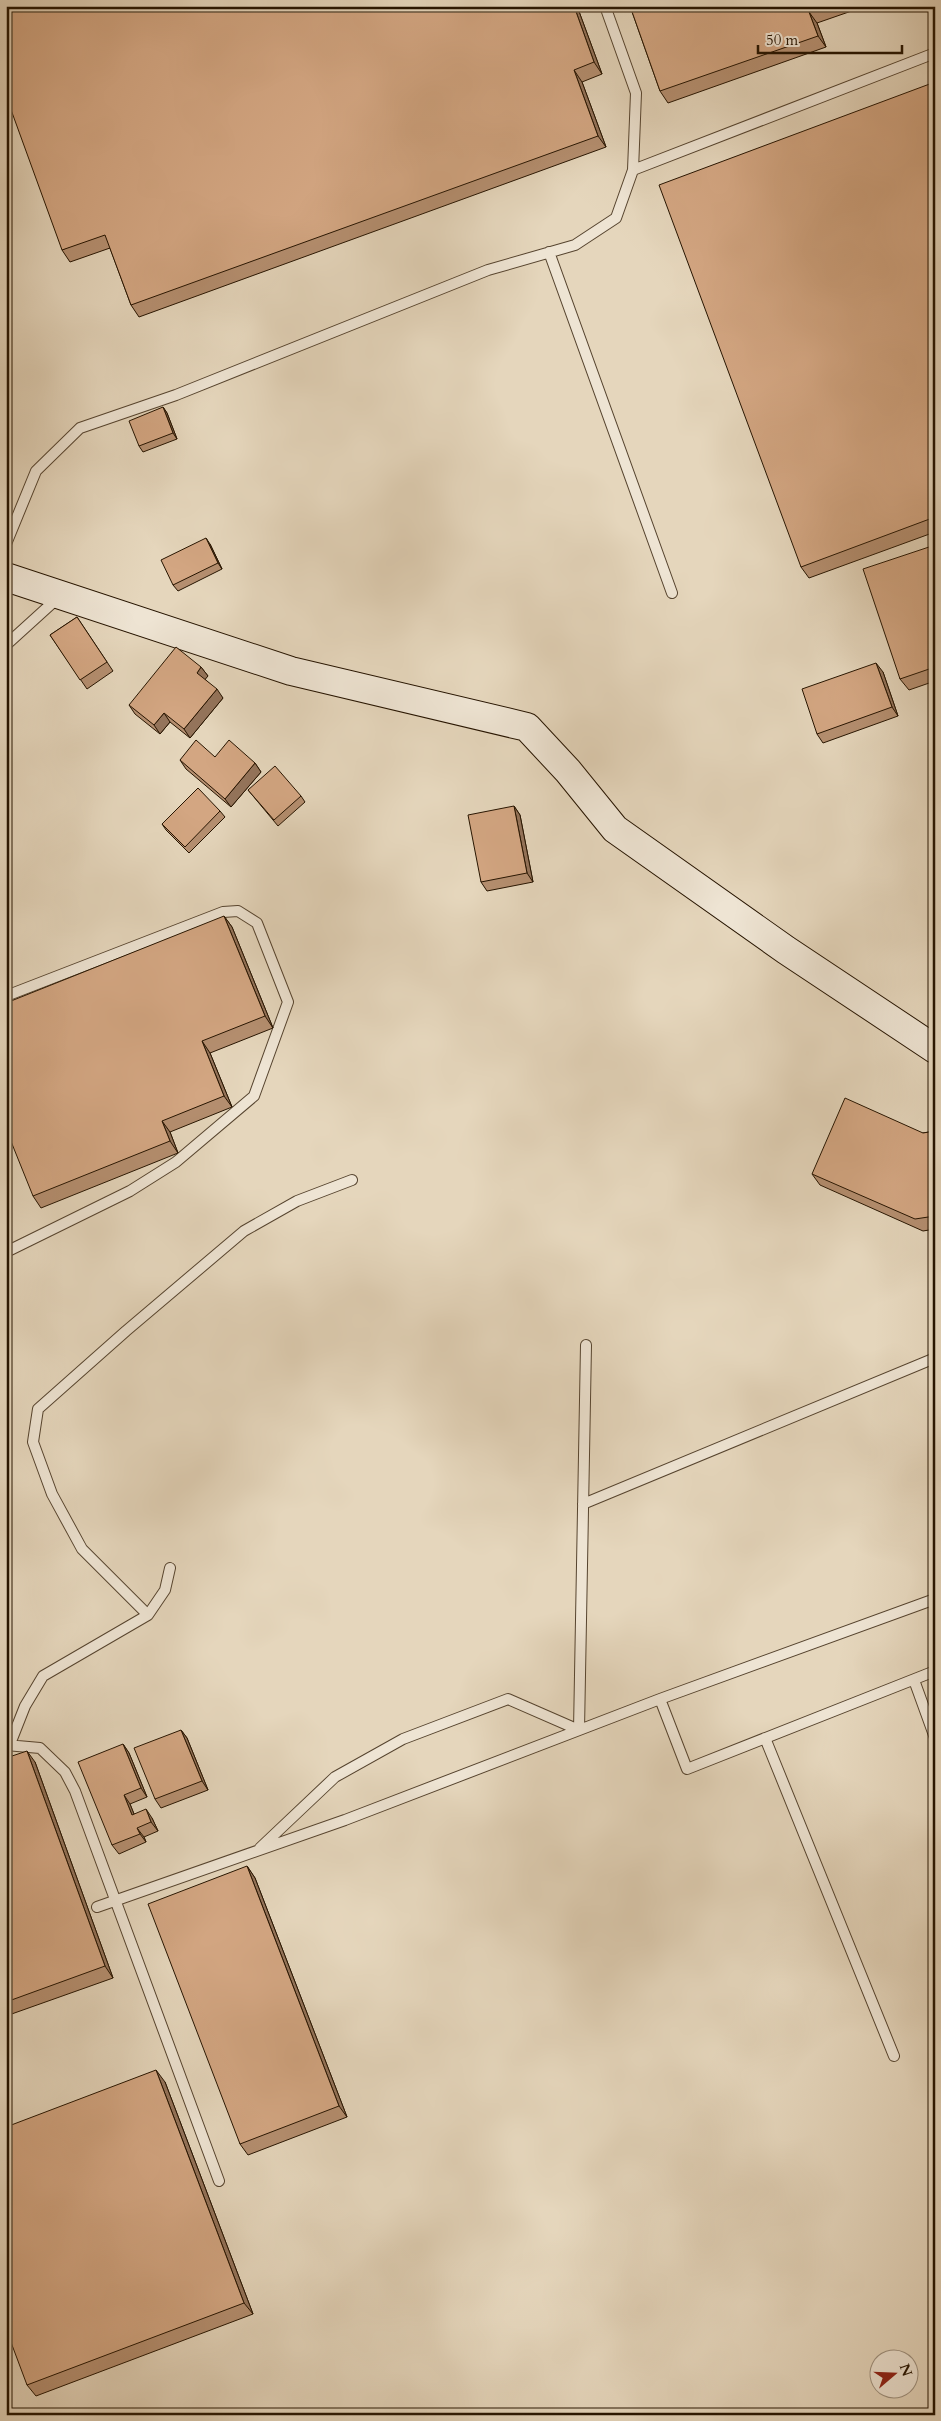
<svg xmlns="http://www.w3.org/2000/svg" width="941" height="2421" font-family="Cardo,serif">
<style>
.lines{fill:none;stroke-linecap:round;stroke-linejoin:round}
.lane-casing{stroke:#56442f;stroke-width:12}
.secondary-casing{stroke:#261400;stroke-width:30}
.lane{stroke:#eee4d3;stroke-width:10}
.secondary{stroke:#eee4d3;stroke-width:28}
.wall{fill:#b58f70;stroke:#261400}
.shaded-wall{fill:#94745b;stroke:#261400}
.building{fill:#d3a682;stroke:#261400}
</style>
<rect width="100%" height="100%" fill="#e5d6bc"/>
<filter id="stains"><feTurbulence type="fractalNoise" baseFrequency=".004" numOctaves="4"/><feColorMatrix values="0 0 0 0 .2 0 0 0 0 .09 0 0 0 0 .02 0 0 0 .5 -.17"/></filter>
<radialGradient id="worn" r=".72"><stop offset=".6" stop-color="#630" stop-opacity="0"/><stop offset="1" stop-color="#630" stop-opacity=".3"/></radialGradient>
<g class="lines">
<defs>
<path id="lane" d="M633 170 935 53
M549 252 672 593
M6 544 36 471 80 428 176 395 488 270 575 245 616 218 633 170 636 93 605 6
M6 645 60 596
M6 996 223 912 238 911 257 923 288 1002 254 1096 176 1162 130 1191 6 1252
M583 1504 935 1358
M148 1615 82 1549 52 1494 33 1442 38 1409 126 1331 244 1231 297 1201 352 1180
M914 1680 935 1738
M660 1699 687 1769 935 1671
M765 1738 894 2056
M10 1744 25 1706 43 1676 148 1615 165 1590 170 1568
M6 1745 40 1748 65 1772 75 1791 219 2181
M260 1848 335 1777 403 1739 508 1699 579 1730 586 1345
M97 1907 345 1820 660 1699 935 1599"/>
<path id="secondary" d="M6 577 291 671 527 727 568 771 615 829 786 950 935 1049"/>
</defs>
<!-- lane casing -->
<use href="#lane" class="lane-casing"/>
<!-- secondary casing -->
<use href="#secondary" class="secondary-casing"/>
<!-- lane -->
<use href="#lane" class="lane"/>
<!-- secondary -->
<use href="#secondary" class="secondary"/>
</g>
<!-- wall -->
<path class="wall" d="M577 6 602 74 582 82 606 147 139 317 131 305 110 248 70 262 62 250Z
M630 6H866L817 23 826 47 668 103 660 91Z
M935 82V532L809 578 801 567Z
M163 407 167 413 177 439 143 452 139 446Z
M210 544 222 569 178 591 173 585Z
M935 545V681L909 690 900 679Z
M77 617 113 671 87 689 50 635Z
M201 667 208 676 205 679 223 698 190 738 170 722 160 734 135 714 129 705Z
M883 672 898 716 823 743 817 734Z
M215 757 255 763 261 772 231 807 186 769 180 760Z
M248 790 301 796 305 802 278 826Z
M514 806 520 815 533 882 487 891 481 882Z
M220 811 225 817 189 853 166 830 162 824Z
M224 916 232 927 273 1028 210 1053 232 1107 170 1132 178 1153 41 1208 33 1196Z
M935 1131V1229L923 1231 820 1185 812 1174 923 1133Z
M6 1203 11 1215 6 1217Z
M181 1730 187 1738 208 1790 161 1808 155 1799Z
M123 1744 129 1753 147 1797 130 1804 134 1814 152 1818 158 1831 144 1837 146 1842 119 1854 112 1845Z
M6 1758 35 1762 113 1978 6 2016Z
M247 1866 255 1878 347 2117 248 2155 240 2144Z
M165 2082 253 2314 36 2396 27 2385Z"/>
<!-- shaded-wall -->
<path class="shaded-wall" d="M574 6H577L602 74 594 62Z
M809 12 817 23 826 47 818 36Z
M574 70 582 82 606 147 598 136Z
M163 407 167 413 177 439 173 433Z
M206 538 210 544 222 569 218 563Z
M876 663 883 672 898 716 892 707Z
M201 667 208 676 203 682 197 673Z
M217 689 223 698 190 738 184 729Z
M164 713 170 722 160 734 154 725Z
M255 763 261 772 231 807 225 799Z
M514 806 520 815 533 882 527 873Z
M224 916 232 927 273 1028 265 1016Z
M202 1041 210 1053 232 1107 224 1096Z
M162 1121 170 1132 178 1153 170 1141Z
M6 1203 11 1215 6 1208Z
M181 1730 187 1738 208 1790 202 1781Z
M123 1744 129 1753 147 1797 141 1788Z
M27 1751 35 1762 113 1978 105 1966Z
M124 1795 130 1804 138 1824 132 1815Z
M146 1809 152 1818 158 1831 151 1822Z
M137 1828 144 1837 146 1842 140 1834Z
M247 1866 255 1878 347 2117 339 2106Z
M156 2070 165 2082 253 2314 244 2303Z"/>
<!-- building -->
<path class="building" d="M6 6H574L594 62 574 70 598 136 131 305 105 235 62 250 6 96Z
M630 6H825L809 12 818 36 660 91Z
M935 82V517L801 567 659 185Z
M163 407 173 433 139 446 129 421Z
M206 538 218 563 173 585 161 560Z
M935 545V667L900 679 863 569Z
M77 617 107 662 80 680 50 635Z
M176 647 201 667 197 673 217 689 184 729 164 713 154 725 129 705Z
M876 663 892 707 817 734 802 689Z
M196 740 215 757 229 740 255 763 225 799 180 760Z
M275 766 301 796 274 820 248 790Z
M198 788 220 811 185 847 162 824Z
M514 806 527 873 481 882 468 815Z
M224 916 265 1016 202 1041 224 1096 162 1121 170 1141 33 1196 6 1129V1003Z
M845 1098 923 1133 935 1131V1216L915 1219 812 1174Z
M181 1730 202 1781 155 1799 134 1748Z
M123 1744 141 1788 124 1795 132 1815 146 1809 151 1822 137 1828 140 1834 112 1845 78 1762Z
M27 1751 105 1966 6 2002V1758Z
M247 1866 339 2106 240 2144 148 1904Z
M156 2070 244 2303 27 2385 6 2329V2127Z"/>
<!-- margin -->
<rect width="941" height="2421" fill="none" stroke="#e5d6bc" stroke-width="25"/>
<rect x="8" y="8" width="926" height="2406" fill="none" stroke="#261400" stroke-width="2.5"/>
<rect x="12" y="12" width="916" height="2396" fill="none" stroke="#261400"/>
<!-- north arrow -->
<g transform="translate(894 2374) rotate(71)"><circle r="24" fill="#eee4d3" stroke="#9e917f"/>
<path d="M0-4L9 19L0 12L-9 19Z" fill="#8f2418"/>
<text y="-8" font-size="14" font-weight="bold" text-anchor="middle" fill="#261400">N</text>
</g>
<!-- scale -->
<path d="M758 45v8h144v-8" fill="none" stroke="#261400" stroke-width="2.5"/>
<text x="766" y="45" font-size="15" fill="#261400" stroke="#eee4d3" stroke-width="4" paint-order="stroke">50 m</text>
<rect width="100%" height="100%" filter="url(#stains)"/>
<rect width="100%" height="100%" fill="url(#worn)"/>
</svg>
